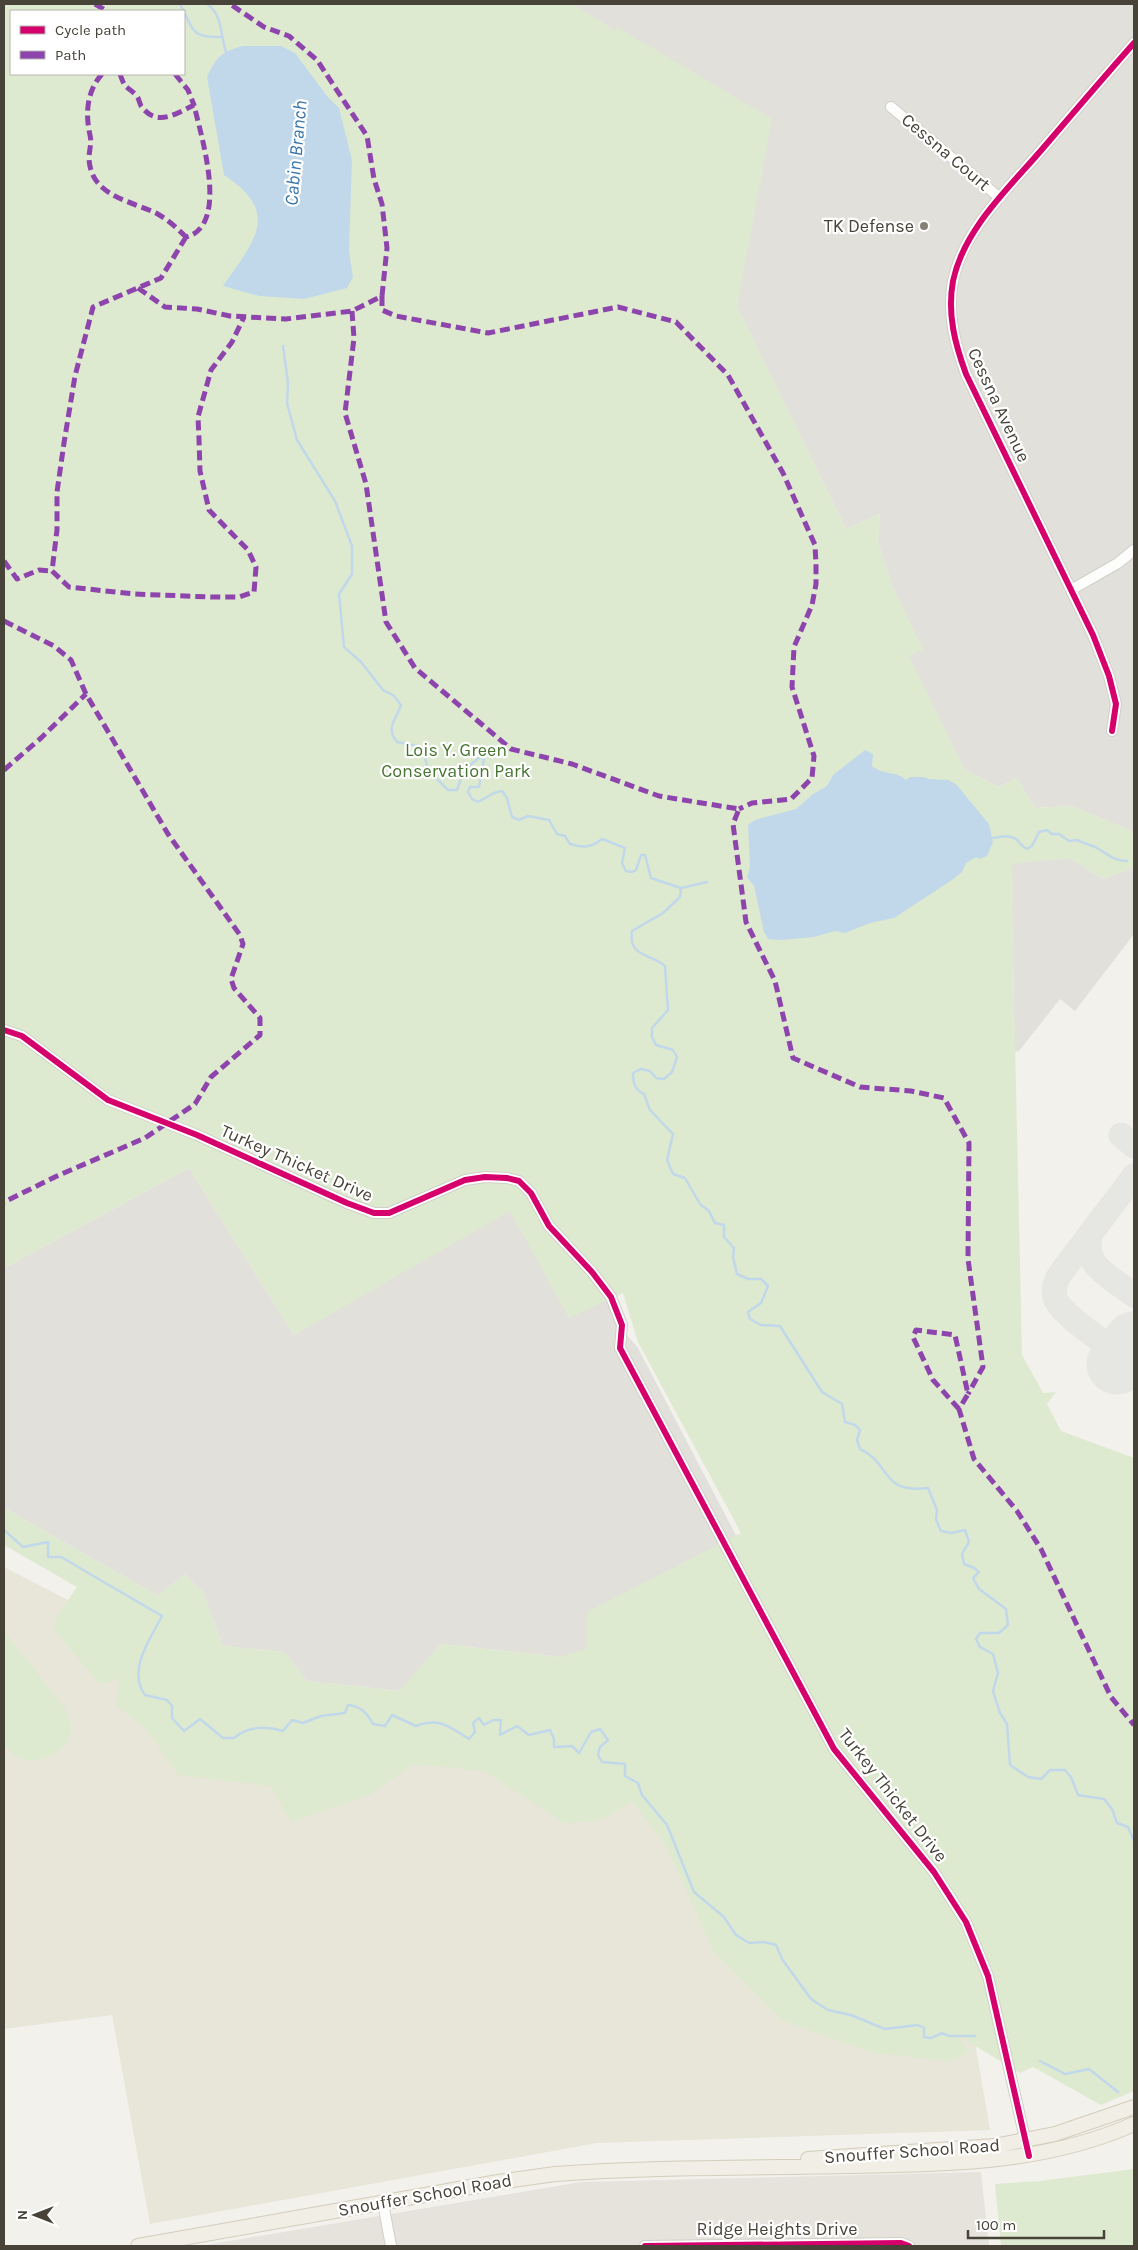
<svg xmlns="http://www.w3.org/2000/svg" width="1138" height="2250" font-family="Karla,sans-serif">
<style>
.residential{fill:#e5e3db}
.industrial{fill:#e2e0db}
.education{fill:#e8e5d9}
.green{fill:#deeacf;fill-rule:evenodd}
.water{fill:#c1d8eb}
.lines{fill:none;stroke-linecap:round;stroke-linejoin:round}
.stream{stroke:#c1d8eb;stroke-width:2.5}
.taxiway{stroke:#e6e6e2;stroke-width:25}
.runway{stroke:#e6e6e2;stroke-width:61}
.minor-casing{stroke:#d0cfca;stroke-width:12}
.major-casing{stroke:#d3cdbb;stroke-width:16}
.minor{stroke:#fdfdfc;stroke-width:10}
.major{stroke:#f0eee5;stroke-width:14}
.quiet{stroke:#8e44ad;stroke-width:5;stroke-dasharray:10 5;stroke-linecap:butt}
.cycleway-casing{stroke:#fff;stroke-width:9}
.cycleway{stroke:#d6006c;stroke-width:6}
.poi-dot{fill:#848078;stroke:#fff;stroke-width:2}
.labels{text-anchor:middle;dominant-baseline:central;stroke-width:4.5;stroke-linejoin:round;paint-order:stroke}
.street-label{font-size:18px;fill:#484339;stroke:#fff}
.poi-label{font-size:18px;fill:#484339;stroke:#fff;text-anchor:end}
.park-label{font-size:18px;fill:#467530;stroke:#fff}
.water-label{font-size:19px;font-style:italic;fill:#3a75ac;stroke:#fff}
</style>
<rect width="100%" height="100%" fill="#f2f1ec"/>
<!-- residential -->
<path class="residential" d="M981 2172 989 2246H200L581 2182Z"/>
<!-- industrial -->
<path class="industrial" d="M572 4H1134V832L1072 806 1035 808 1017 778 998 787 964 769 908 655 922 649 893 588 878 542 880 514 846 529 737 307 615 31Z
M1070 858 1103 879 1134 867V934L1075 1011 1060 999 1019 1051 1015 1052 1011 863Z
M189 1168 294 1335 526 1199 588 1274 612 1310 617 1323 638 1348 765 1591 562 1657 441 1644 400 1691 307 1681 284 1652 223 1646 203 1593 185 1574 158 1596 4 1508V1268Z"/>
<!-- education -->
<path class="education" d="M4 1567 337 1739 806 1743 968 2001 990 2130 597 2143 150 2224 112 2015 4 2029Z"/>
<!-- green -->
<path class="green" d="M4 4H573L615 31 617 27 772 119 737 306 846 529 880 514 878 542 893 588 923 649 909 656 964 769 998 787 1017 778 1035 808 1072 806 1134 832V867L1103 879 1070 858 1011 864 1022 1355 1043 1393 1056 1392 1047 1404 1061 1431 1134 1458V2091L1101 2105 1033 2067 1020 2073 957 2035 969 2052 950 2061 875 2053 783 2021 714 1952 665 1844 632 1801 603 1819 566 1824 484 1771 414 1764 371 1794 291 1822 271 1786 178 1775 145 1728 116 1706 119 1679 100 1684 53 1629 59 1613 77 1587 4 1545V1508L158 1596 185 1574 203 1593 223 1646 284 1652 307 1681 399 1691 441 1644 562 1657 587 1648V1612L741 1533 638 1342 623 1293 569 1318 510 1211 294 1335 189 1168 4 1268ZM11 11H184V74H11Z
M4 1631 65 1708C69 1717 74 1728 69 1738 63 1755 36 1765 19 1758 14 1755 8 1749 4 1746Z
M1134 2169V2246H1001L995 2184 1040 2181Z"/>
<!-- water -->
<path class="water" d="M243 46H281L295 53 327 96 339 108 352 160 349 251 353 277 347 288 304 299 259 296 223 286C254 241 282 213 224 175L207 77C216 57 222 51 243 46Z
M865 750 873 754 872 766C882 775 898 771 906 780L910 777H923L929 779 948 780 956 784 989 824 993 842 987 856 979 859 976 857 966 863 962 872 952 880 894 918 870 923 845 933 835 931 814 937 781 940 768 939 764 932 754 886 747 877 750 867 748 825 755 820 796 809 813 794 827 786 833 775Z"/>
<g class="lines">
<!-- stream -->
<path class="stream" d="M180 4C194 29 189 38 222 37
M207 4C223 15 220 34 226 52
M283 346 288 383 287 403 297 440 335 501 352 546V574L339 594 344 647 361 662 383 690 393 695 401 705C396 720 385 728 397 742L418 746 425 757 428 770 448 790H457L464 770 480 757 484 758 479 787H470L468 792 472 799 478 802 494 793 502 791 507 798 512 817 519 820 528 816 549 820 557 834 565 836 570 844C582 848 591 848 602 839L625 848 622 863 626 871 632 872 636 870 641 855H645L651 878 681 888 680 897 663 913 632 931C628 957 651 954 665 966L668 1010 652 1028V1037L656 1045 673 1050 677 1057 672 1072 664 1079 656 1078 650 1071 641 1069 633 1073C633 1083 635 1090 644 1094L650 1110 673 1134 667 1160 673 1174 685 1178 700 1204 709 1211 715 1223 724 1225V1237L734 1248 733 1257 737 1274 748 1279H761L768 1286 761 1303 748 1312 750 1319 761 1325 780 1326 822 1392 842 1404 845 1422 855 1425 860 1430 857 1440 860 1449C892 1464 880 1494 928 1488L937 1510 936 1520 941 1531 951 1533 965 1530 969 1542 962 1554 964 1564 974 1568 979 1572 973 1578 979 1589 1006 1609 1008 1625 999 1633H980L976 1639 980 1647 993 1654 998 1673 993 1691 1000 1713 1007 1724 1010 1765 1028 1777 1041 1779 1050 1770H1065L1071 1777 1078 1795 1104 1799 1112 1809 1117 1823 1128 1827 1134 1841
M992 838C1000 837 1011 834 1017 840 1021 844 1021 846 1027 849L1032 846 1039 832 1047 830 1052 834H1059L1069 841 1077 840C1084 844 1090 844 1097 848 1108 854 1113 861 1127 861
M681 888 707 882
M4 1530 23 1547 48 1542V1557H61L162 1616C150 1639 127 1671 145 1695L167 1700 172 1706V1718L184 1731 200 1719 223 1738H234C248 1726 264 1726 283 1731L292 1720 303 1723 321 1716 345 1713 348 1705C361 1706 367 1713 373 1724L385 1726 392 1715 416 1726C439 1717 450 1727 469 1739L475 1732 473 1723 479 1718 484 1725 493 1720H501L500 1735 517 1726 529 1735 550 1730 554 1739V1747L572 1746 579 1753 591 1732 600 1729 608 1740 600 1747 598 1755 602 1762 625 1764V1776L638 1783 642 1795 667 1825 694 1892 724 1917 736 1935 749 1943 764 1942 776 1945 782 1959 811 1999 828 2010 851 2015 885 2029 918 2025 924 2028V2037L931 2038 942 2033 949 2036H975
M1040 2061 1065 2074 1089 2069 1118 2092"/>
<!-- taxiway -->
<path class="taxiway" d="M1121 1135 1134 1146
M1091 1233C1080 1265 1112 1278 1134 1295
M1123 1356C1107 1344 1064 1317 1056 1300 1052 1291 1055 1282 1060 1274L1134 1176"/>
<!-- runway -->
<path class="runway" d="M1117 1364 1134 1342"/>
<defs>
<path id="minor" d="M891 107 1000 198
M1071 590 1118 563 1134 550
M1112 731 1116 704 1109 676 1093 635 966 374C955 344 947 314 953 281 964 228 1011 186 1044 147 1074 112 1104 77 1134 43
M4 1030 22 1036 108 1100 197 1135 347 1203 374 1213H389L465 1180 485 1177 507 1178 519 1181 531 1193 549 1226 592 1272 611 1297 622 1325 620 1348 834 1749 934 1872 966 1922 988 1976 1029 2156
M383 2203 391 2246
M645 2246 901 2243 909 2246"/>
<path id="major" d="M808 2159 994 2146 1055 2134 1134 2107
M138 2246 498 2182 555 2174C651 2167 748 2168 845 2166 944 2164 1042 2165 1134 2124"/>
</defs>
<!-- minor casing -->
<use href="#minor" class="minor-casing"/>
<!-- major casing -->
<use href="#major" class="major-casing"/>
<!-- minor -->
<use href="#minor" class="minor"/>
<!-- major -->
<use href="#major" class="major"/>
<!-- quiet -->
<path class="quiet" d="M95 4 107 11
M102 74C87 91 85 113 90 135 93 148 85 155 92 173 101 197 135 203 156 213 167 219 177 228 186 237
M120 74C126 91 125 84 136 95 139 98 139 102 141 106 157 128 177 113 194 105 201 136 230 226 186 237
M175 74 188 90 194 105
M186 237 161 278 93 307 75 376 64 443 57 492V530L52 571 69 587 134 594 211 597H239L254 592 256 567 248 550 209 510 200 471 199 439 198 417 211 370 232 342 244 317
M138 288 165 307 197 309 230 316 286 319 352 311 382 296 387 248 382 204 374 179 367 136 317 60 289 36 264 27 230 4
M382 296V310L396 316 488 333 618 307 676 322 728 375 783 473 815 545 816 564V584L812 605 794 647 792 687 814 756 812 778 791 799 752 803 739 809
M352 311 354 338 345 413 366 484 386 622 415 668 511 749 572 764 659 796 739 809 733 824 746 922 775 981 793 1058 860 1087 911 1091 944 1098 969 1143 968 1259 983 1367 968 1394
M4 561 17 579 39 570 52 571
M4 621 54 646 71 660 86 694 168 834 240 935 243 944 231 979 234 988 260 1018V1035L211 1077 195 1104 145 1138 57 1176 4 1202
M4 770 41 738 86 694
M959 1409 933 1380 913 1337 916 1330 955 1335 968 1394 959 1409 974 1459 1017 1511 1041 1549 1111 1697 1134 1725"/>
<defs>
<path id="cycleway" d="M1112 731 1116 704 1109 676 1093 635 966 374C955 344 947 314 953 281 964 228 1011 186 1044 147 1074 112 1104 77 1134 43
M4 1030 22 1036 108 1100 197 1135 347 1203 374 1213H389L465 1180 485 1177 507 1178 519 1181 531 1193 549 1226 592 1272 611 1297 622 1325 620 1348 834 1749 934 1872 966 1922 988 1976 1029 2156
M645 2246 901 2243 909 2246"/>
</defs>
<!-- cycleway casing -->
<use href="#cycleway" class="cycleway-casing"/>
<!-- cycleway -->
<use href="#cycleway" class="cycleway"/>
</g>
<!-- markers -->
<circle class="poi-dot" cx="924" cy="226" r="5"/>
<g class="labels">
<!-- street labels -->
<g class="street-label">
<text transform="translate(946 152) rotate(40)">Cessna Court</text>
<text transform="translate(999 405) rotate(65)">Cessna Avenue</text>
<text transform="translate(297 1163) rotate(24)">Turkey Thicket Drive</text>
<text transform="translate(893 1795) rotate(52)">Turkey Thicket Drive</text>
<text transform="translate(912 2151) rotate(-4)">Snouffer School Road</text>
<text transform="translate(425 2195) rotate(-10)">Snouffer School Road</text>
<text x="777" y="2229">Ridge Heights Drive</text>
</g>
<!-- poi labels -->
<g class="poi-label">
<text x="914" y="226">TK Defense</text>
</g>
<!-- park labels -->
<g class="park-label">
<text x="456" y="750">Lois Y. Green<tspan x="456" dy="21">Conservation Park</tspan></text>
</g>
<!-- water labels -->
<g class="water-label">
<text transform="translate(296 153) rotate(-85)">Cabin Branch</text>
</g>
</g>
<!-- border -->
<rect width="1138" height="2250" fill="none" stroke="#484339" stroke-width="10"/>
<!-- legend -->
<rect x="10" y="10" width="175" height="65" fill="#ffffff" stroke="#b6b4b0"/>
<rect x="20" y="26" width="25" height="8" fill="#d6006c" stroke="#b6b4b0"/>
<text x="55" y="35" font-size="15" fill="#484339">Cycle path</text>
<rect x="20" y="51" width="25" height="8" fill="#8e44ad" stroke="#b6b4b0"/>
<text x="55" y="60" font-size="15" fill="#484339">Path</text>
<!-- north arrow -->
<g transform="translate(35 2215) rotate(270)" stroke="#ffffff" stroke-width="4" paint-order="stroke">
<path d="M0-4L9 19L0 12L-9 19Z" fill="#484339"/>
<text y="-8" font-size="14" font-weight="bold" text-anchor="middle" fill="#484339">N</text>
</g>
<!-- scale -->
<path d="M968 2230v8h136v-8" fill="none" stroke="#484339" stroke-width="2.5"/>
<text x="976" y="2230" font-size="15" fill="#484339" stroke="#ffffff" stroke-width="4" paint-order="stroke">100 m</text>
</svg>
